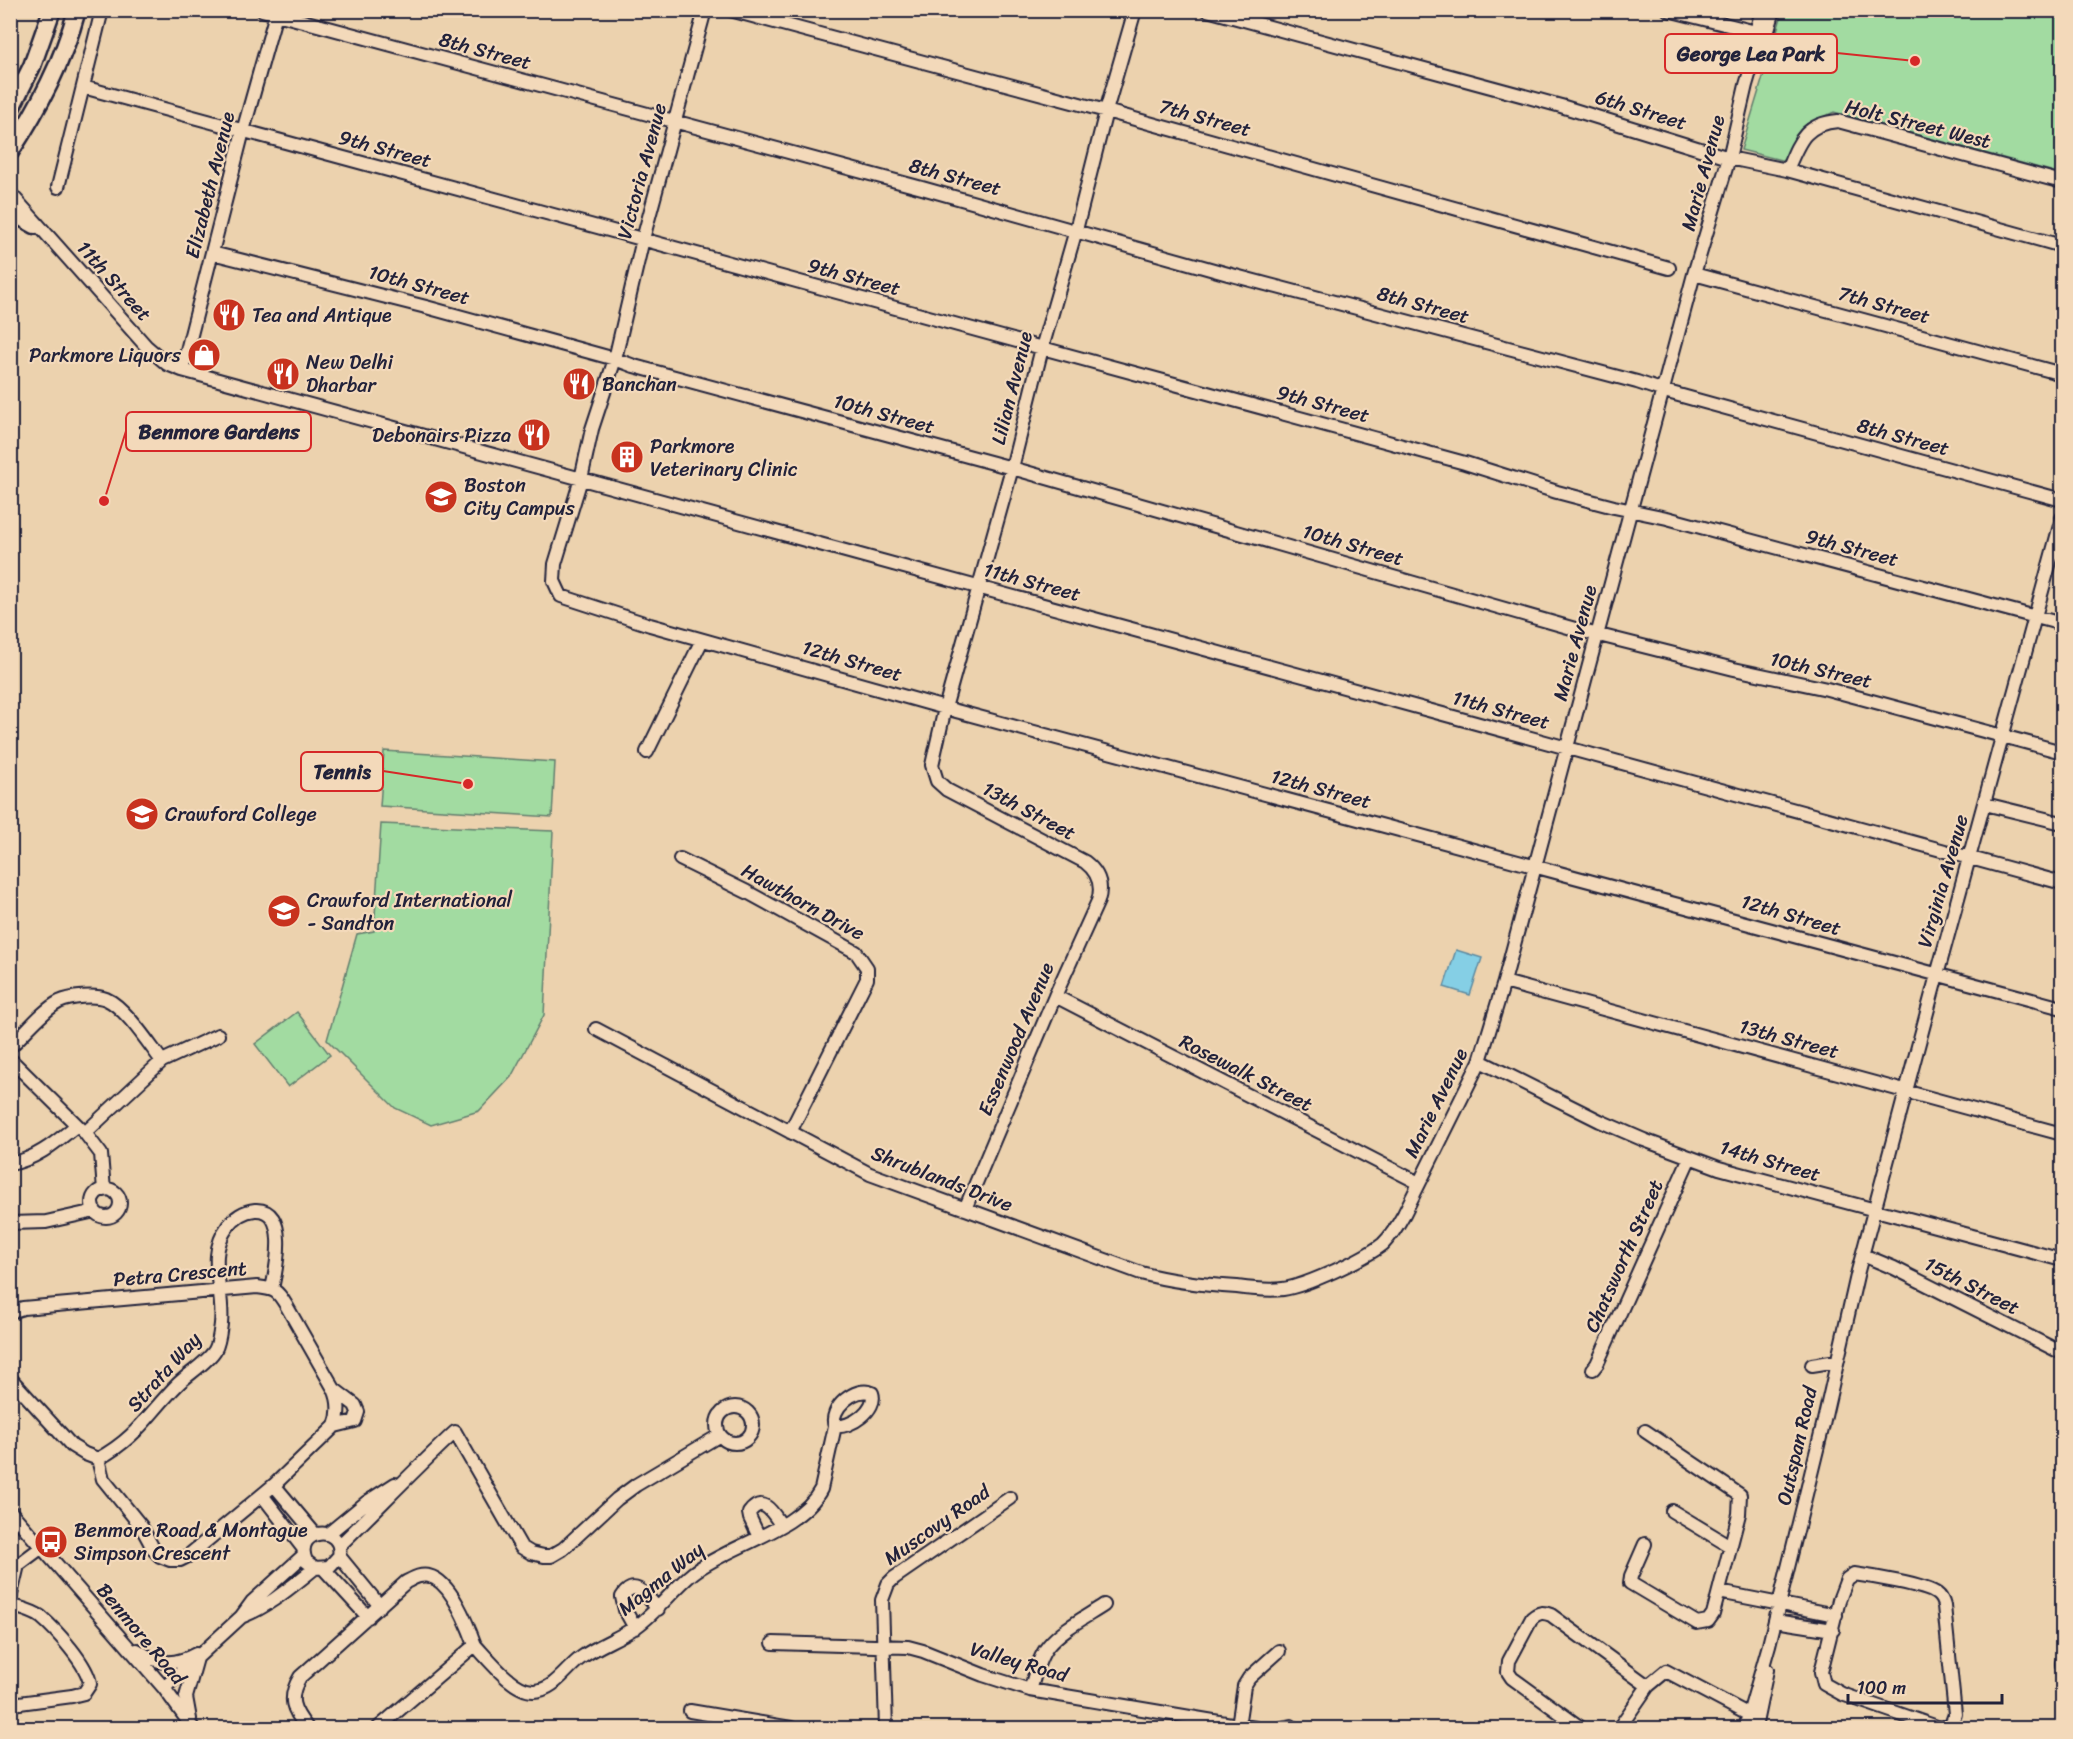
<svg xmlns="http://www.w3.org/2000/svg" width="2073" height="1739" font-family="Sriracha,sans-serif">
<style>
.green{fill:#a2dba1;stroke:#627e6e;stroke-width:1.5}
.water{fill:#85cfe5;stroke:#5d8aa1;stroke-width:1.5}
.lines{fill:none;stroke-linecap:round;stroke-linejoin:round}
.minor-casing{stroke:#22223b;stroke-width:16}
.major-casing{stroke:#22223b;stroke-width:21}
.minor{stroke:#f3d9ba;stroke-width:12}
.major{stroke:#f3d9ba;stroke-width:16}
.labels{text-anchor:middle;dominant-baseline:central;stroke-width:4.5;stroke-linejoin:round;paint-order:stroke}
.street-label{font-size:20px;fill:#22223b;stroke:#f3d9ba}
.poi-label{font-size:20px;fill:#22223b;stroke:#f3d9ba;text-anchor:start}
.leader{fill:none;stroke:#d62828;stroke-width:2}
.callout-dot{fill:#d62828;stroke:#f3d9ba;stroke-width:2}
.callout{fill:#f3d9ba;stroke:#d62828;stroke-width:2}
.callout-label{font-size:21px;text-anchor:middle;font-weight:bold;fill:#22223b}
</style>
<rect width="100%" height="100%" fill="#ecd2ae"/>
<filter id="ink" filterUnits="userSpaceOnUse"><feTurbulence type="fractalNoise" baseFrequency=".0167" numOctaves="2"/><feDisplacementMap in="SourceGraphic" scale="12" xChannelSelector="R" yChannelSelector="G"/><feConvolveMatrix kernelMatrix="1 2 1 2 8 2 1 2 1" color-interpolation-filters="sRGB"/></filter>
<g filter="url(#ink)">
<!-- green -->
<path class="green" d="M1783 11H2062V174L1834 112 1807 124 1785 161 1741 150Z
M384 751 555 762 552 817 380 806Z
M381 824 553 831 544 1015 511 1077 479 1111 431 1125 395 1108 327 1040 357 934 374 931Z
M297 1012 330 1055 288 1087 255 1044Z"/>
<!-- water -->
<path class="water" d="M1456 950 1482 958 1470 995 1444 987Z"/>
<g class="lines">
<defs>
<path id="minor" d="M262 10 922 188 1228 274 1637 382 1664 391 2062 500
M705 10 643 239 615 359 592 429 581 479 555 564 554 581 561 596 650 625 945 708 2062 1008
M730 10 1106 111 1669 268
M1207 10 1561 106 1729 158 1787 170 2062 246
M1668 10 1756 32
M1757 38 1756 32 1762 10
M83 87 1465 463 1557 492 1614 507 1667 518 2062 624
M1787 170C1799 142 1804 124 1838 121L2062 182
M58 187 102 10
M10 193 146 346 167 364 182 370 2062 883
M212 253 426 307 615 359 634 366 1012 468 1575 629 1734 669 1827 689 2062 752
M1694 274 2062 374
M182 370 243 131 277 10
M647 752 702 640
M1985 804 2062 823
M680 859 747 892 856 952 867 968V979L790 1132
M1504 982 2062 1134
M1055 996 1419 1183
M596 1029 870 1174 1141 1273C1173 1282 1204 1285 1237 1287 1252 1289 1268 1291 1283 1289 1306 1286 1364 1259 1383 1244 1392 1235 1398 1225 1404 1214L1480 1061 1504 982 1694 274 1729 158 1746 85 1757 48 1767 34 1774 10
M10 1047C24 1034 43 1010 59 1002 70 997 94 994 106 999 125 1007 149 1044 162 1061
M10 1059 85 1133
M1480 1061 1600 1121 1644 1140 1719 1168 2062 1260
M10 1164C37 1159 56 1142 77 1125
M92 1203a14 14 0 1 1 28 0a14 14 0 1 1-28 0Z
M104 1190 101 1154 85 1133 162 1061 218 1035
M965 1209 1055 996 1098 901C1103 885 1098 872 1085 862L947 790 937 781 932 765 945 708 1012 468 1042 348 1076 230 1106 111 1135 10
M10 1223 46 1222 95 1211
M1863 1255 1894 1268 2062 1353
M10 1312 23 1308 257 1287C275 1289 277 1290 286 1305L334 1389C340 1402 340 1413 335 1426L274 1485 188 1556 180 1560H170L160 1556 154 1550 141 1526 103 1479 98 1459 85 1454 72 1446 10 1378
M1812 1365 1837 1361
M1593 1369 1597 1364 1690 1157
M334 1389 355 1405 358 1412 355 1421 335 1426
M717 1425a18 18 0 1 1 36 0a18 18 0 1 1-36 0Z
M98 1459C138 1437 148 1414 178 1384 188 1374 208 1362 215 1350 219 1343 220 1332 221 1324 225 1289 205 1257 228 1226 234 1218 244 1211 255 1210 290 1208 276 1270 272 1289
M274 1485 315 1534
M262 1495 303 1548
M10 1511 164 1688 193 1728
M1672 1511 1730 1546
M328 1534 367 1502 395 1484
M759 1537 750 1518 749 1513C763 1494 773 1513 781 1525
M1645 1544 1631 1576 1630 1583 1697 1623 1708 1621 1713 1614 1739 1514 1740 1495 1645 1431
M339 1546C378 1508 415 1469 455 1432L521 1547 531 1553 544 1556H551L563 1549 617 1499 636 1485 720 1435
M339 1556 329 1567 315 1568 306 1561C292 1528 345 1523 339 1556L380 1606
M324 1569 368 1617
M1854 1574C1869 1576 1926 1585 1937 1594 1941 1597 1943 1602 1944 1606L1955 1714 1951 1725 1940 1728 1842 1694 1824 1684 1821 1672 1839 1600 1847 1579Z
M1719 1592 1836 1615
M10 1599 18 1565 42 1547
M10 1605C20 1608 33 1611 41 1617 56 1630 88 1665 90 1684L84 1693 72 1696 12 1704
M241 1617C270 1606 292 1586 315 1568
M1775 1621 1833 1630
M635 1628 625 1610 622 1597C635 1576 648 1598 658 1609
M773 1643 908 1647 923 1651 983 1675 1030 1690 1255 1728
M475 1645C489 1660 514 1692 534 1691 555 1690 566 1668 582 1657 599 1645 620 1638 637 1626 658 1611 673 1589 693 1573 729 1545 800 1530 821 1489L835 1426C828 1409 856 1385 872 1393 878 1409 850 1429 835 1426
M137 1650C158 1664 172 1667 196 1654
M2062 1663V1665
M164 1688 241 1617 252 1602 304 1555
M1030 1690C1035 1676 1038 1658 1048 1646 1062 1629 1086 1617 1104 1605
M690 1711 791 1728
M190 1719 186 1697 197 1658
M1238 1726 1244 1686 1249 1678 1279 1651
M307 1728C293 1710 287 1699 300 1677L406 1582C414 1578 420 1574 429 1576 451 1581 468 1626 475 1645L378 1728
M886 1728 882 1600 888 1584 894 1578 1010 1498
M1282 1728 1291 1726
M1581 1728 1512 1678 1508 1672 1509 1661 1532 1618C1539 1612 1543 1612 1551 1615L1648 1686
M1619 1728 1648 1686 1666 1671 1757 1719
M1745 1728 1769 1645 1823 1425 1858 1271 1937 975 2062 518
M1755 1728 1767 1670"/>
<path id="major" d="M10 110 32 66 52 10
M10 152C39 107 63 62 77 10
M10 211 35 225"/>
</defs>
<!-- minor casing -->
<use href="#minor" class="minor-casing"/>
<!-- major casing -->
<use href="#major" class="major-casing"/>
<!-- minor -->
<use href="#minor" class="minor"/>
<!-- major -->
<use href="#major" class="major"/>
</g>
</g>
<!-- icons -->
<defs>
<symbol id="restaurant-disc" viewBox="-11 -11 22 22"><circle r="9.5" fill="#c8321e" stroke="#f3d9ba"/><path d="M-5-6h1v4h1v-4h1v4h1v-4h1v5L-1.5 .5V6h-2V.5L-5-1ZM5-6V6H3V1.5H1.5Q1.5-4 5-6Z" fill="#fff"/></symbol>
<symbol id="shop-disc" viewBox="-11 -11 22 22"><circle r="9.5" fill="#c8321e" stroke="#f3d9ba"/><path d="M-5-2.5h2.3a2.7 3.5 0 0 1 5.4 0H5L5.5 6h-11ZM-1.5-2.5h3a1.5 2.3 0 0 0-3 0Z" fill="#fff"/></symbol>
<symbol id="building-disc" viewBox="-11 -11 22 22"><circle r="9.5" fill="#c8321e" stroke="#f3d9ba"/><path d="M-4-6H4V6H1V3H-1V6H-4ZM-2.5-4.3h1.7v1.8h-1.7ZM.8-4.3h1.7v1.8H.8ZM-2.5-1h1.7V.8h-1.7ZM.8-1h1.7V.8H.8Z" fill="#fff"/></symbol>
<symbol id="university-disc" viewBox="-11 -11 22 22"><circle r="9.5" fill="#c8321e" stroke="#f3d9ba"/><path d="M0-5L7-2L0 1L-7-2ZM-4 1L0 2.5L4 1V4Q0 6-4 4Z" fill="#fff"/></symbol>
<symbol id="school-disc" viewBox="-11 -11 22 22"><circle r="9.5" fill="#c8321e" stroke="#f3d9ba"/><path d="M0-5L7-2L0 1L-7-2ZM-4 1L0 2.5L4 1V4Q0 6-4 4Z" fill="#fff"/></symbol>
<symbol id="bus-disc" viewBox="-11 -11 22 22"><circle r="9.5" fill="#c8321e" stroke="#f3d9ba"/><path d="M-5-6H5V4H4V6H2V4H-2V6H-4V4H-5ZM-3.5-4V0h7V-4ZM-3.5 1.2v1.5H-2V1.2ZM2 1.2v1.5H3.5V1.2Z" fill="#fff"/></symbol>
</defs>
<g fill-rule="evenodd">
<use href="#restaurant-disc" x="210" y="296" width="38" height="38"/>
<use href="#shop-disc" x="185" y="336" width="38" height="38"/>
<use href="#restaurant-disc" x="264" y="355" width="38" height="38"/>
<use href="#restaurant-disc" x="560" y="365" width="38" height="38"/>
<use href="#restaurant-disc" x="515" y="416" width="38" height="38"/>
<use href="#building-disc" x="608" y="438" width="38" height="38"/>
<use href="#university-disc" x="422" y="478" width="38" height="38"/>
<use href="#school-disc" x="123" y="795" width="38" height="38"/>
<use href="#school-disc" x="265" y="892" width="38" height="38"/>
<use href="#bus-disc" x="32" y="1523" width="38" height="38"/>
</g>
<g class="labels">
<!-- street labels -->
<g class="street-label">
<text transform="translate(485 51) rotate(15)">8th Street</text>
<text transform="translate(1641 110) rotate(17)">6th Street</text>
<text transform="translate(1205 118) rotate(15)">7th Street</text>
<text transform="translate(1918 124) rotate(14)">Holt Street West</text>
<text transform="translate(385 149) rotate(15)">9th Street</text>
<text transform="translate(642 171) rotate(-75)">Victoria Avenue</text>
<text transform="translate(1703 173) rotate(-75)">Marie Avenue</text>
<text transform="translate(955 177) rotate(15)">8th Street</text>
<text transform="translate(210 185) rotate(-76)">Elizabeth Avenue</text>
<text transform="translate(854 277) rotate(15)">9th Street</text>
<text transform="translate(114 281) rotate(48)">11th Street</text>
<text transform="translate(419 285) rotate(15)">10th Street</text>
<text transform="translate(1423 305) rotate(15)">8th Street</text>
<text transform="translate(1884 305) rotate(15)">7th Street</text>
<text transform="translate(1012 388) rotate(-76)">Lilian Avenue</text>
<text transform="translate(1323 404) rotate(15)">9th Street</text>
<text transform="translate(884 414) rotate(15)">10th Street</text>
<text transform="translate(1903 437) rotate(15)">8th Street</text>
<text transform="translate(1353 545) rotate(16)">10th Street</text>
<text transform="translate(1852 548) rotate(15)">9th Street</text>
<text transform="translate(1032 582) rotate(15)">11th Street</text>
<text transform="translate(1575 643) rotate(-75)">Marie Avenue</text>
<text transform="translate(852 661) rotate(16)">12th Street</text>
<text transform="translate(1821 670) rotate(13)">10th Street</text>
<text transform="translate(1501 710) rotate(15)">11th Street</text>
<text transform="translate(1321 789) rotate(15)">12th Street</text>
<text transform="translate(1029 811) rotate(28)">13th Street</text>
<text transform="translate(1943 881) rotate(-74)">Virginia Avenue</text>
<text transform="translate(803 902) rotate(29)">Hawthorn Drive</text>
<text transform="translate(1791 915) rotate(16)">12th Street</text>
<text transform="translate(1016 1039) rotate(-67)">Essenwood Avenue</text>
<text transform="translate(1789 1039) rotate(15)">13th Street</text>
<text transform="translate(1246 1073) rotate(27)">Rosewalk Street</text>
<text transform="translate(1436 1103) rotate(-64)">Marie Avenue</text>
<text transform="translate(1770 1161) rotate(16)">14th Street</text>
<text transform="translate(942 1179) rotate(21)">Shrublands Drive</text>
<text transform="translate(1624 1256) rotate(-66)">Chatsworth Street</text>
<text transform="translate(180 1274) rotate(-5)">Petra Crescent</text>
<text transform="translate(1972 1286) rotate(27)">15th Street</text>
<text transform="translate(164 1372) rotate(-48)">Strata Way</text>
<text transform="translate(1797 1446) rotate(-77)">Outspan Road</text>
<text transform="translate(937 1525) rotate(-35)">Muscovy Road</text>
<text transform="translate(661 1579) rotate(-39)">Magma Way</text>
<text transform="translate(141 1634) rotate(50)">Benmore Road</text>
<text transform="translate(1019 1662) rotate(16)">Valley Road</text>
</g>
<!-- poi labels -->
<g class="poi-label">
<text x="252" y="315">Tea and Antique</text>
<text x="181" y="355" text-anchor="end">Parkmore Liquors</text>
<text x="306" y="362">New Delhi<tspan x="306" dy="23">Dharbar</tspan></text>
<text x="602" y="384">Banchan</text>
<text x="511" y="435" text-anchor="end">Debonairs Pizza</text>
<text x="650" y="446">Parkmore<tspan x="650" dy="23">Veterinary Clinic</tspan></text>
<text x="464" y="485">Boston<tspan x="464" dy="23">City Campus</tspan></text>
<text x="165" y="814">Crawford College</text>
<text x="307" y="900">Crawford International<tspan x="307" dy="23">- Sandton</tspan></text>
<text x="74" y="1530">Benmore Road &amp; Montague<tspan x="74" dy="23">Simpson Crescent</tspan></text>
</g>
</g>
<!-- callouts -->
<path class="leader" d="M1915 61L1837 53M104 501L126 431M468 784L383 771"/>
<g class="callout-dot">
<circle cx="1915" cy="61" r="6"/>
<circle cx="104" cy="501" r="6"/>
<circle cx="468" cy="784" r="6"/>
</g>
<g class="callout">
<rect x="1665" y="34" width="172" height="39" rx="6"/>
<rect x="126" y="412" width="185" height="39" rx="6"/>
<rect x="301" y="752" width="82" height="39" rx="6"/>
</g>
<g class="callout-label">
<text x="1751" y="61">George Lea Park</text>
<text x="219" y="439">Benmore Gardens</text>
<text x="342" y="779">Tennis</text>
</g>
<!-- margin -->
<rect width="2073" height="1739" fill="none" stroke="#f3d9ba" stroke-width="36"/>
<rect x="18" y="18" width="2037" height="1703" fill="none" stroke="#22223b" stroke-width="2" filter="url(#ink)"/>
<!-- scale -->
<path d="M1848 1694v9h154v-9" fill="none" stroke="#22223b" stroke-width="3"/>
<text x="1857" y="1694" font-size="18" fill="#22223b" stroke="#f3d9ba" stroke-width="4.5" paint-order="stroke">100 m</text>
</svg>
